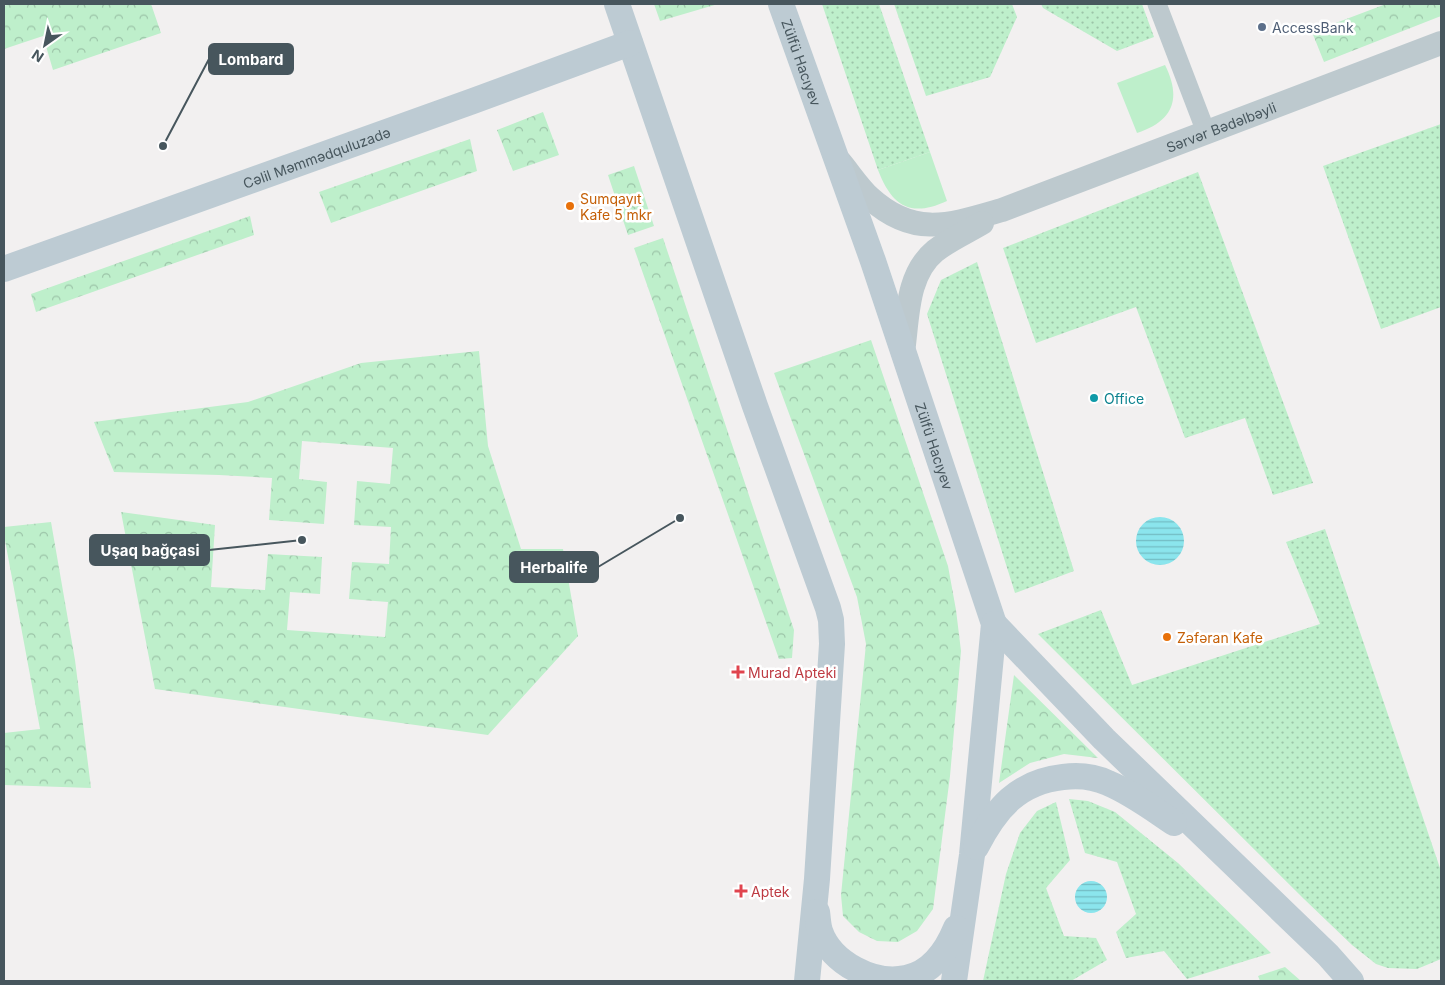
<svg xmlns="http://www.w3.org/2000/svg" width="1445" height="985" font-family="Inter,sans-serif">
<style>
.green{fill:#beefcb}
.forest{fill:url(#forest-crowns)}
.park{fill:url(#park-dots)}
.water{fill:url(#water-rules)}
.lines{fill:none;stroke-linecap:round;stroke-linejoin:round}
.minor{stroke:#bdc9ce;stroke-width:19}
.tertiary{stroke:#bdc9ce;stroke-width:24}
.secondary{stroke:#bdcbd3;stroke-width:26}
.service-dot{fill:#5c6f8a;stroke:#fff;stroke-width:2}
.food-dot{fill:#e8710a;stroke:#fff;stroke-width:2}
.culture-dot{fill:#0f9aa8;stroke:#fff;stroke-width:2}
.health-dot{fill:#e0444e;stroke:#fff;stroke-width:2}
.labels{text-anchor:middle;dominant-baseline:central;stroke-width:5;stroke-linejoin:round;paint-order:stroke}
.service-label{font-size:14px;fill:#4e5e75;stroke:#fff;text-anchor:start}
.street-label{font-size:14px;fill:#47565d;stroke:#fff}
.food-label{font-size:14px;fill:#c56008;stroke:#fff;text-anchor:start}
.culture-label{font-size:14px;fill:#0d838f;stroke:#fff;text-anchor:start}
.health-label{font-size:14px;fill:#be3a42;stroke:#fff;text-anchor:start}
.leader{fill:none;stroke:#47565d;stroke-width:2}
.callout-dot{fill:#47565d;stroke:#fff;stroke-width:2}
.callout{fill:#47565d;stroke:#47565d;stroke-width:2}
.callout-label{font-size:15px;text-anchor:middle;font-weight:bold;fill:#fff}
</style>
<defs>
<pattern id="forest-crowns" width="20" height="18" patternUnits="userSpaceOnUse" patternTransform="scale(1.25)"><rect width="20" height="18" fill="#beefcb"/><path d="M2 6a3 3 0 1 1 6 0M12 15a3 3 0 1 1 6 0" fill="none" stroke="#9cc4a8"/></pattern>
<pattern id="park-dots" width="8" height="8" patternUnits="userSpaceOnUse" patternTransform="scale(1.25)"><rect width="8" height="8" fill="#beefcb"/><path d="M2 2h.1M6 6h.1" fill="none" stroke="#9cc4a8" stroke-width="1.8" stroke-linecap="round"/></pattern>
<pattern id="water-rules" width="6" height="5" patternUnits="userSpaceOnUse" patternTransform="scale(1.25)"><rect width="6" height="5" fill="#8be5ed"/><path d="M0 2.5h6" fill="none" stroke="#73bcc3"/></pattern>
</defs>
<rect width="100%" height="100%" fill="#f2f0f0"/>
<!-- green -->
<path class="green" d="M1165 65C1182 99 1173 121 1137 133L1117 83Z
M930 152 947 201C910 218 892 206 878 170Z"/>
<!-- forest -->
<path class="forest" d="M10 4H151L161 33 53 70 43 36 4 49V6Z
M654 4H718L660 21Z
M1386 4H1441V16L1324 62 1312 32Z
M543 112 559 155 513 171 497 130Z
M470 139 477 171 331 223 319 192Z
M634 166 654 226 628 235 608 175Z
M250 216 254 235 36 312 31 294Z
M663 238 794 630 792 658 779 659 634 248Z
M871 340 948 566 956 610 961 651 950 776 933 909 917 931 898 942 877 941 859 932 843 916 841 895 866 644 857 597 774 373Z
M479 351 488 446 521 549H563L578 636 488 735 155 689 121 512 215 525 211 587 265 590 268 554 322 557 320 594 290 592 287 630 385 637 388 602 349 599 352 562 389 564 391 527 354 525 357 481 390 484 393 448 302 441 299 479 327 482 324 524 269 520 272 478 219 475 114 472 94 422 248 402 361 363Z
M51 522 75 660 91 788 4 785V733L40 729 4 535V527Z
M1014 675 1098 758 1064 754 1030 763 999 783Z
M1285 967 1301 981H1260L1258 976Z"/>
<!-- park -->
<path class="park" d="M822 4H879L930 152 878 170Z
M894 4H1012L1017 17 990 77 926 96Z
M1041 4H1142L1154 37 1117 51 1043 8Z
M1441 124V307L1381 329 1323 166Z
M1198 172 1313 483 1273 495 1245 418 1185 438 1136 307 1036 343 1003 248Z
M977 262 1074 571 1015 593 927 314 941 280Z
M1325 529 1441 871V959L1417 969 1388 968 1376 964 1352 945 1304 899 1038 634 1101 610 1132 685 1320 624 1286 542Z
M1069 799 1088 801 1115 812 1178 863 1271 953 1187 979 1164 951 1126 958 1116 932 1136 914 1117 862 1085 853Z
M1056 802 1070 860 1046 888 1064 936 1096 938 1107 960 1071 981H983L1006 874 1020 833 1037 811Z"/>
<!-- water -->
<path class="water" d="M1136 541a24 24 0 1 1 48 0a24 24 0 1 1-48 0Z
M1075 897a16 16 0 1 1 32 0a16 16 0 1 1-32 0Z"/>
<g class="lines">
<!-- minor -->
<path class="minor" d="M1157 4 1206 132"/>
<!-- tertiary -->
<g class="tertiary">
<path id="s1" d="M840 162C850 174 859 188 870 198 914 238 950 225 1002 210L1441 43"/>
<path d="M903 352C908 318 906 275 935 251 949 240 967 232 982 223"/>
</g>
<!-- secondary -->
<g class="secondary">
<path d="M617 4 755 406 828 608 831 620 832 644 817 879 807 981"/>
<path id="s2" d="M781 4 873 261 994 624 972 855 954 981"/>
<path id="s3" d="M4 269 473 101 630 43"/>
<path d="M994 624 1104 739 1328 955 1351 981"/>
<path d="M976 847C996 808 1018 782 1063 777 1078 775 1095 777 1108 783 1132 793 1153 809 1174 823"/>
<path d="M817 912C818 918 818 925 820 931 831 963 874 985 906 978 932 973 947 950 956 928"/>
</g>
</g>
<!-- markers -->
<circle class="service-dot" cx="1262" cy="27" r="5"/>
<g class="food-dot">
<circle cx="570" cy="206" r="5"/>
<circle cx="1167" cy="637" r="5"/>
</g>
<circle class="culture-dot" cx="1094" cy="398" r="5"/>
<g class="health-dot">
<path d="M735.5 664.5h5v5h5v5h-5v5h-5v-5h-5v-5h5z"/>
<path d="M738.5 883.5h5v5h5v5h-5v5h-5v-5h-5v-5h5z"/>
</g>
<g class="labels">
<!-- service labels -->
<g class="service-label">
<text x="1272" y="27">AccessBank</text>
</g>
<!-- street labels -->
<g class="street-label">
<text stroke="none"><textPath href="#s2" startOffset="62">Zülfü Hacıyev</textPath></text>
<text stroke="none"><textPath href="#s1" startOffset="422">Sərvər Bədəlbəyli</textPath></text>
<text stroke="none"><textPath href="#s3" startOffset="332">Cəlil Məmmədquluzadə</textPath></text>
<text stroke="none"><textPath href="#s2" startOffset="468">Zülfü Hacıyev</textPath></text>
</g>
<!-- food labels -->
<g class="food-label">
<text x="580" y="198">Sumqayıt<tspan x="580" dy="16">Kafe 5 mkr</tspan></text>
<text x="1177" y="637">Zәfәran Kafe</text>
</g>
<!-- culture labels -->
<g class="culture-label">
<text x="1104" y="398">Office</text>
</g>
<!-- health labels -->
<g class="health-label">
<text x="748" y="672">Murad Apteki</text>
<text x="751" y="891">Aptek</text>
</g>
</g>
<!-- callouts -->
<path class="leader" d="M163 146L209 59M302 540L209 550M680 518L598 567"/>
<g class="callout-dot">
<circle cx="163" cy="146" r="5"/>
<circle cx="302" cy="540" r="5"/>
<circle cx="680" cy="518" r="5"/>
</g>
<g class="callout">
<rect x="209" y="44" width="84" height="30" rx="5"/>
<rect x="90" y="535" width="119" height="30" rx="5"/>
<rect x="510" y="552" width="88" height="30" rx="5"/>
</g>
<g class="callout-label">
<text x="251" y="65">Lombard</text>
<text x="150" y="556">Uşaq bağçasi</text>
<text x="554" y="573">Herbalife</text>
</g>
<!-- border -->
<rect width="1445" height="985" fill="none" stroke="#47565d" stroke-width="10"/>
<!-- north arrow -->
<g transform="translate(45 45) rotate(213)" stroke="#ffffff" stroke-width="4" paint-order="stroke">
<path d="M0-4L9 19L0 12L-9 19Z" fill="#47565d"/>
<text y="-8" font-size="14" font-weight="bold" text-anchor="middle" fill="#47565d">N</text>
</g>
</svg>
